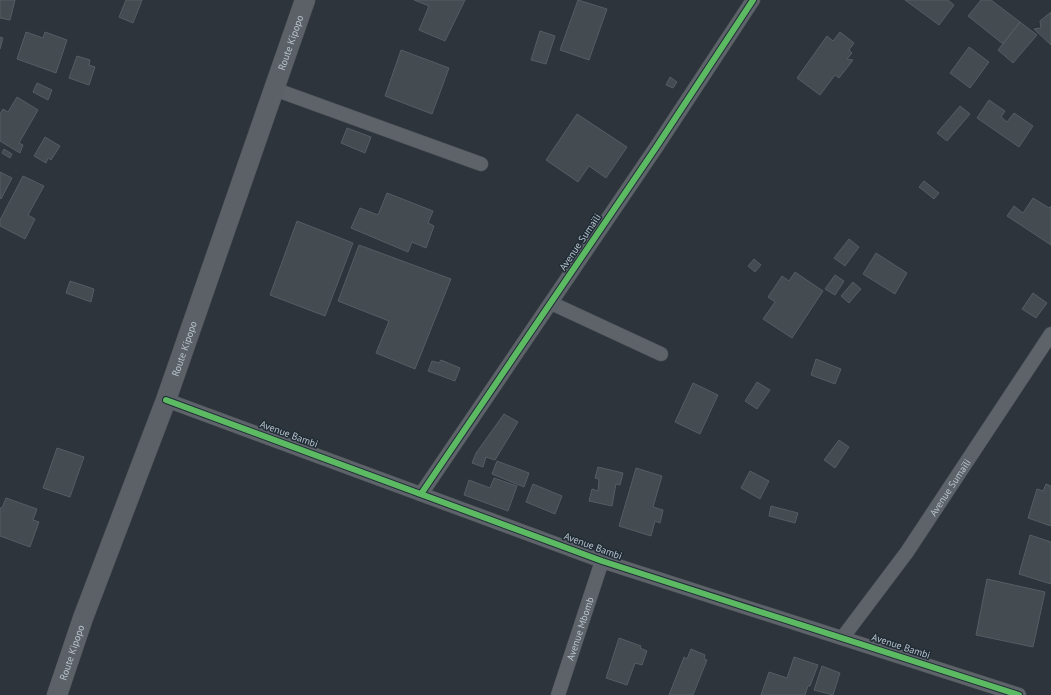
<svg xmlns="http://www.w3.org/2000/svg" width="1051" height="695" font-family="'PT Sans',sans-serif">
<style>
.building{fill:#454c51;stroke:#555c63}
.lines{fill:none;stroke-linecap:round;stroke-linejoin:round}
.street-casing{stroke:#4b5055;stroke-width:15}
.secondary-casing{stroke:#4b5055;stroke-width:21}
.street{stroke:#5d6369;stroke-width:14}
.secondary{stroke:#5c6167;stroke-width:20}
.cycleway-casing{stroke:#202c36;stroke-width:8}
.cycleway{stroke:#5cba63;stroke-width:6}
.labels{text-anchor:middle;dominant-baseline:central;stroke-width:3;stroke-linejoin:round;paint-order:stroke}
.street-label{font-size:10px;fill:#b8c2cb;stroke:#202c36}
</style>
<rect width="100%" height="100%" fill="#2d343b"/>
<!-- building -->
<path class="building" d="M0 0H15L10 20 0 18Z
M126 0H142L133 23 119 17Z
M414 0H465L445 41 419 30 429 6Z
M578 0 607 9 589 60 560 50Z
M905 0H948L954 5 939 25Z
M981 0H991L1020 22 1003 44 968 16Z
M1051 12V45L1034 29 1041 28 1040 21Z
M1020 22 1037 35 1013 63 998 50Z
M540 31 555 36 546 64 531 60Z
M26 32 43 38 45 32 67 40 56 73 17 59Z
M840 32 854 43 849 50 852 53 847 59 853 60 839 78 835 75 820 95 797 78 827 36 833 41Z
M0 37 3 38 0 49Z
M969 47 989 62 970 88 950 73Z
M401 50 449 68 432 114 385 96Z
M77 56 90 60 89 65 95 67 89 85 69 78Z
M670 77 677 82 673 88 666 85Z
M37 83 52 90 48 100 33 92Z
M17 97 38 110 19 143 23 145 20 153 0 141V114L3 109 8 112Z
M989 100 1005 111 1001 117 1007 122 1014 113 1033 126 1019 147 977 118Z
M960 106 970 114 947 141 937 133Z
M577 114 627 147 606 178 589 166 578 182 546 160Z
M347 128 371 137 365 153 341 143Z
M45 137 60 146 51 160 48 158 46 163 34 156Z
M4 149 12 154 10 158 2 153Z
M0 172 12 178 1 199 0 198Z
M23 176 44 186 28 215 35 219 25 239 0 226V220Z
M924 181 939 193 934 199 919 187Z
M387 193 433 211 428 223 434 226 426 248 412 242 408 252 351 228 360 208 378 215Z
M1033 198 1049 208 1051 206V245L1007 216 1014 206 1023 213Z
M297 221 353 243 325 316 270 295Z
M849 239 859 247 845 266 834 258Z
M359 245 451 279 415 369 376 353 389 321 338 301Z
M876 253 907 273 895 294 863 274Z
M754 259 761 265 755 272 748 266Z
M795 272 823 291 792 338 763 319 775 302 768 297 782 276 789 281Z
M835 275 844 281 835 295 825 289Z
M70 281 94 289 91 302 66 293Z
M853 282 861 289 849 303 841 296Z
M1033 293 1047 303 1036 318 1022 309Z
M816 359 841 369 835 384 811 375Z
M441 360 460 368 455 381 428 371 432 361 439 363Z
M757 382 770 390 757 409 745 401Z
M693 383 718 395 700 434 675 422Z
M504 414 518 422 495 460 486 457 483 467 472 463 476 453Z
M839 440 849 447 835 468 824 460Z
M57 448 84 457 70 497 43 488Z
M497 461 529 473 524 487 492 474Z
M598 467 623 473 620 485 616 484 612 506 589 501 592 489 598 491 599 479 595 478Z
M636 468 662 476 653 507 663 510 660 523 655 521 651 536 619 526Z
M750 471 769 481 760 499 741 488Z
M494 478 517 486 508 511 464 495 469 480 490 488Z
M533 484 562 496 555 514 526 502Z
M1046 484 1051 486V526L1028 518 1037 489 1043 491Z
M6 498 37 509 33 520 39 522 30 547 0 536V508H2Z
M771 506 798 513 795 523 769 516Z
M1030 535 1051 542V584L1019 574Z
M987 579 1045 592 1033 647 976 635Z
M619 638 641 646 640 648 647 651 642 665 635 663 627 685 606 678Z
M691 649 705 655 704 659 707 660 693 695H669L684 657 687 659Z
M794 657 818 665 810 686H808L805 695H761L769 672 787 678Z
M822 666 840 673 833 695 814 690Z"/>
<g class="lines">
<defs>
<g id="street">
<path d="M274 89 481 164"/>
<path d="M551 303 661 354"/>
<path d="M166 400 602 561 1019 695"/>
<path d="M421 494 657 146 753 0"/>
<path id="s1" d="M843 637 907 552 1051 334"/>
<path id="s2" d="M558 695 602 561"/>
</g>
<g id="secondary">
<path id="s3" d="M57 695 83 618 166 400 305 0"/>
</g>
</defs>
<!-- street casing -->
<use href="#street" class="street-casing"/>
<!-- secondary casing -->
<use href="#secondary" class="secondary-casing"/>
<!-- street -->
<use href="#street" class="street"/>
<!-- secondary -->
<use href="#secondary" class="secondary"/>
<defs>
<path id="cycleway" d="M166 400 602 561 1019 695
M421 494 657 146 753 0"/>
</defs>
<!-- cycleway casing -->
<use href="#cycleway" class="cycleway-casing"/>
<!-- cycleway -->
<use href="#cycleway" class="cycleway"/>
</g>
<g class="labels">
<!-- street labels -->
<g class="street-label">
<text stroke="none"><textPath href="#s3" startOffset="693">Route Kipopo</textPath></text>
<text transform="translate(580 242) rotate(-56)">Avenue Sumaïli</text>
<text stroke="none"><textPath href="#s3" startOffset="369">Route Kipopo</textPath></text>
<text transform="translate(289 434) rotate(20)">Avenue Bambi</text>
<text stroke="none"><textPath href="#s1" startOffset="184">Avenue Sumaïli</textPath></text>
<text transform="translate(593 546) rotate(20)">Avenue Bambi</text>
<text stroke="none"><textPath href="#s2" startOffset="70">Avenue Mbomb</textPath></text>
<text transform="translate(901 646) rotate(18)">Avenue Bambi</text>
<text stroke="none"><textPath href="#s3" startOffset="45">Route Kipopo</textPath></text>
</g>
</g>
</svg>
